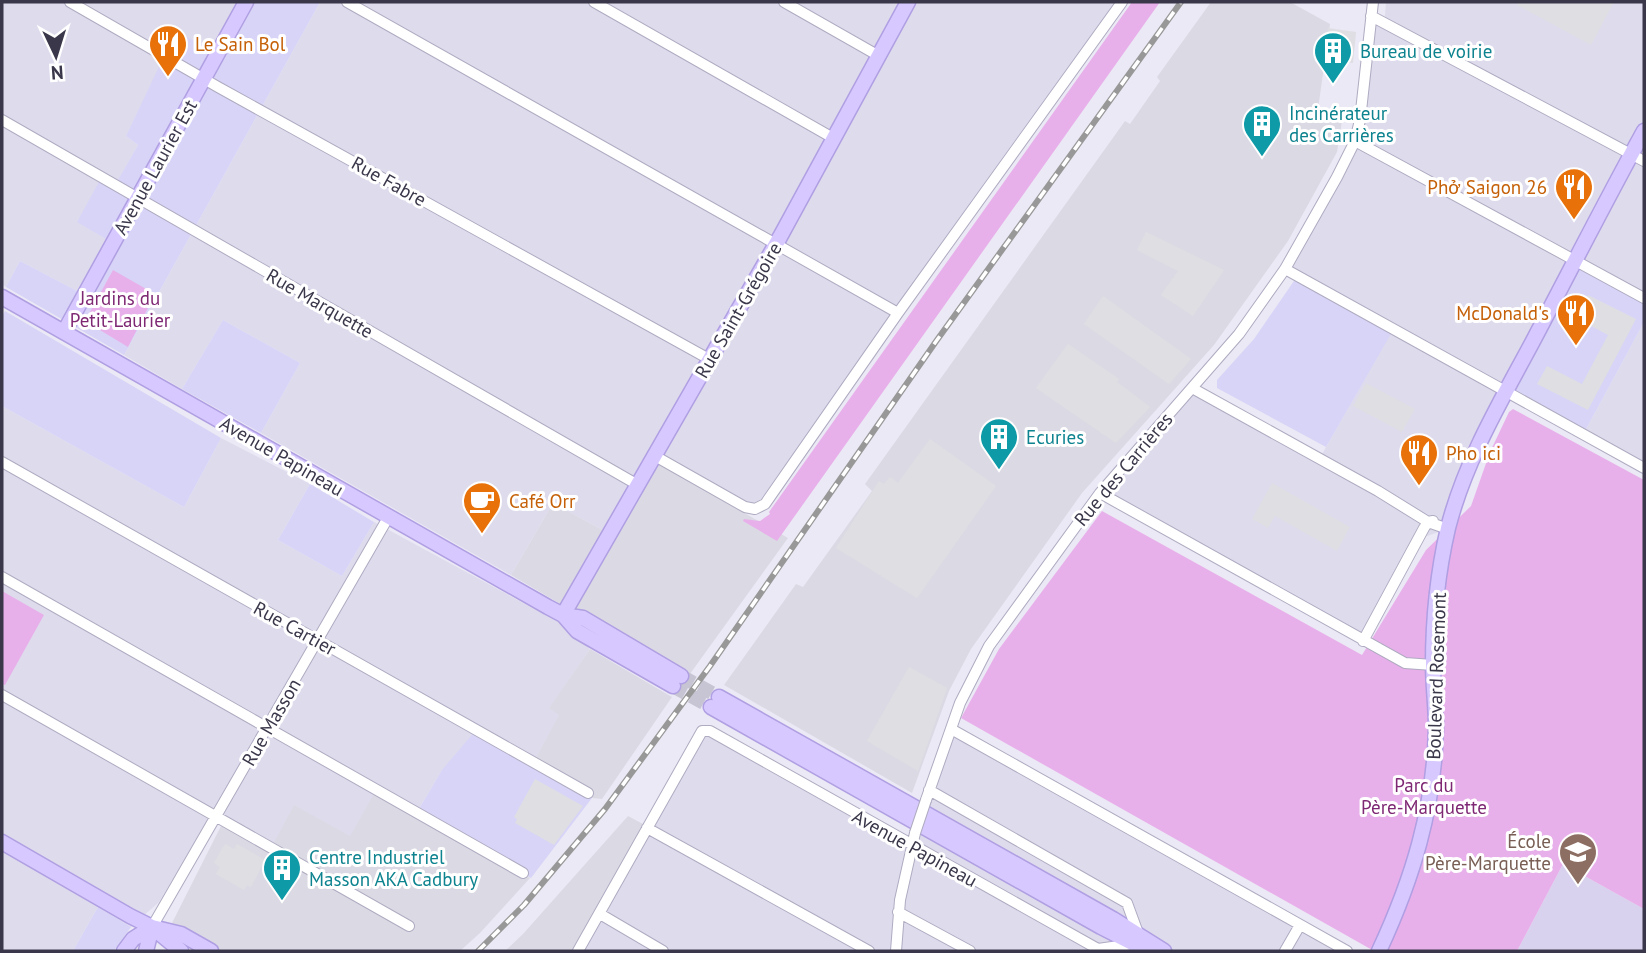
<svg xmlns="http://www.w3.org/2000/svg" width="1646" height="953" font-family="'PT Sans',sans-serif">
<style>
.residential{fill:#dedbed}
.commercial{fill:#d7d4f7}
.industrial{fill:#dbdae4}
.education{fill:#d9d2ee}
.green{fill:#e8b0ea}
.parking{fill:#dedee3}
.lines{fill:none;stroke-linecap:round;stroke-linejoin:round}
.secondary-tunnel{stroke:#c7c5d3;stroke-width:14;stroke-dasharray:14 7;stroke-linecap:butt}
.street-casing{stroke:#afabc1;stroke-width:12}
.secondary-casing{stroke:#b09fe2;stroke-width:17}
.street{stroke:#fff;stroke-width:10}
.secondary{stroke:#d7c9ff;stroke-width:14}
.rail-casing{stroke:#989898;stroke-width:6}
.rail{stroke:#fff;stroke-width:3.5;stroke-dasharray:10;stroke-linecap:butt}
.street-bridge-casing{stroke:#afabc1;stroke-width:12;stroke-linecap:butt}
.street-bridge{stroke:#fff;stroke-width:10}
.labels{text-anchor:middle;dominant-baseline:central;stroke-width:6;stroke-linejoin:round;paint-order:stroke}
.food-label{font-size:19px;fill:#c56008;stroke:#fff;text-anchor:start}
.culture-label{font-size:19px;fill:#0d838f;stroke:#fff;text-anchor:start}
.street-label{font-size:19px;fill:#393749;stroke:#fff}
.park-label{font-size:19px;fill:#7e2773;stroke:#fff}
.education-label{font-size:19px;fill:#785e54;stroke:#fff;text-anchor:end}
</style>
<rect width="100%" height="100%" fill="#ebe9f5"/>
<!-- residential -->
<path class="residential" d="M2 2H248L218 54 177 32 126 136 138 145 114 188 77 221 106 239 77 291 20 261 6 287 2 284Z
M320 2H1120L755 507 651 460 608 533 553 503 511 575 261 433 300 363 223 320 182 389 124 355Z
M1386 2H1644V126L1508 388 1585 431 1644 322V470L1507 395 1448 529 1418 539 1363 641 1103 492 1147 441 1194 393 1321 456 1391 332 1285 269 1358 142 1373 20 1384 26Z
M1644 132V298L1583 265 1579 253Z
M2 406 184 507 221 438 310 484 278 540 342 576 374 522 560 623 590 649 550 708 560 715 533 763 442 770 416 814 350 836 271 848 211 815 159 902 131 927 98 907 73 951H2Z
M951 729 1340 951H572L702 731 913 846Z"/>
<!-- commercial -->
<path class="commercial" d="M248 2H320L124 355 6 287 20 261 77 291 106 239 77 222 100 180 114 187 138 145 126 136 176 31 218 54Z
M1574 261 1644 298V322L1585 431 1507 388Z
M1296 278 1392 332 1326 447 1217 388V380L1254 339Z
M5 311 221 438 184 507 2 406V316Z
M223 320 300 363 261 433 182 389Z
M310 484 374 522 342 576 278 540Z
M476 730 592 798 531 878 416 814 442 770Z
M98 907 131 927 114 951H73Z"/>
<!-- industrial -->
<path class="industrial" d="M1211 2H1290L1330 24 1318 109 1342 121 1337 152 1288 241 1214 345 1082 493 971 649 949 691 912 793 724 685 796 584 803 587 872 491 865 484 1125 121 1130 124 1160 81 1157 77Z
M651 459 788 538 687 678 511 575 553 503 608 533Z
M590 649 672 697 602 799 592 798 533 763 559 715 549 708Z
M375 792 530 878 480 933 460 951H222L172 923 223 822 271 848 294 805 350 836Z
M628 816 645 825 572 951H505L523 934Z"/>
<!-- education -->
<path class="education" d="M1563 864 1644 909V951H1517Z"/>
<!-- green -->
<path class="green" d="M1132 2H1160L777 541 743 521 744 519 760 521 770 514 769 512Z
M113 270 155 294 128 347 85 321Z
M1513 409 1644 480V909L1563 864 1517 951H1374L961 718 999 649 1102 511 1362 655 1426 550 1471 506 1490 452 1509 412Z
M2 591 44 615 5 685 2 684Z"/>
<!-- parking -->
<path class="parking" d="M1519 2H1614L1591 45 1517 5Z
M1328 28 1356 32 1353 63 1324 60Z
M1146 232 1224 270 1193 316 1161 295 1178 271 1137 250Z
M1588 295 1636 319 1588 410 1537 384 1547 366 1582 384 1608 335 1576 318Z
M1103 296 1191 359 1169 384 1084 324Z
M1068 344 1119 379 1117 382 1150 407 1116 443 1036 388Z
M1366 383 1415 409 1402 432 1353 406Z
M930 439 996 486 917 598 836 548 879 481 884 484 890 477 898 483Z
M1272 483 1350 527 1337 551 1275 516 1268 528 1252 519Z
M909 667 947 688 918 771 867 741Z
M535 779 583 806 554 845 515 823 517 819 514 817Z
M225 844 234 849 237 844 265 860 251 887 247 885 244 890 216 874 220 867 214 863Z"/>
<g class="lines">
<!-- secondary-tunnel -->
<path class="secondary-tunnel" d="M681 676 719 697
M673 686 711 707"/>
<defs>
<path id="street" d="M70 2 218 87 709 359
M347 2 898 313
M594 2 833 138
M784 2 879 56
M1371 16 1644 161
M2 120 638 485
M1355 141 1644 298
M1285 269 1644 468
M1192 388 1378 491 1428 522 1448 529
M655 456 745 507 755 509 765 504 898 313 1122 2
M2 462 588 793
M1100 493 1405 663 1433 665
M2 577 523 873
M1363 641 1424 528 1428 522 1433 521
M2 695 409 926
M951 729 1347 951
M929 790 1127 903 1138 933
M926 800 960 703 989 646 1100 493 1239 334 1285 269 1337 177 1355 141 1360 120 1373 2
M647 828 869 951
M898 912 970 951
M600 914 663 951
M152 927 389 516
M578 951 702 731H710L1098 949 1133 944
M896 951 900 900 915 833
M1285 951 1300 925"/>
<path id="secondary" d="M2 297 548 607 563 615 583 618 681 676
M64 332 246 2
M563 615 780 237 908 2
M563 615 577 631 673 686
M719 697 1113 919 1164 951
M711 707 1101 927 1148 951
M2 842 130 916 152 927 181 934 211 951
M153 928 181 951
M124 951 133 939 152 927
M146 951 152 927
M1379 951C1413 878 1434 809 1436 728 1436 707 1433 686 1433 664 1433 620 1438 571 1448 528 1465 461 1501 401 1533 341 1570 271 1606 200 1644 131"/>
</defs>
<!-- street casing -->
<use href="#street" class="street-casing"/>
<!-- secondary casing -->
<use href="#secondary" class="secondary-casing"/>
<!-- street -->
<use href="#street" class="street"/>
<!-- secondary -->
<use href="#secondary" class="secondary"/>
<defs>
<path id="rail" d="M478 951 524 905 605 809 710 666 937 340 1181 2"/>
</defs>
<!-- rail casing -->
<use href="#rail" class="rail-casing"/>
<!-- rail -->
<use href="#rail" class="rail"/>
<defs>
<path id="street-bridge" d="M915 833 926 800"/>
</defs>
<!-- street-bridge casing -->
<use href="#street-bridge" class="street-bridge-casing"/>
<!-- street-bridge -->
<use href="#street-bridge" class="street-bridge"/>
</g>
<!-- icons -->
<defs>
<symbol id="restaurant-pin" viewBox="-11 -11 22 30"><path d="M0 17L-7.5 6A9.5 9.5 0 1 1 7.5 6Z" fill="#e8710a" stroke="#fff"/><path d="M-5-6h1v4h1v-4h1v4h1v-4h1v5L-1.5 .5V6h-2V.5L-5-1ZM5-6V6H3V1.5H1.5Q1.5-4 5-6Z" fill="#fff"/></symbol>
<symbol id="building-pin" viewBox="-11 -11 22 30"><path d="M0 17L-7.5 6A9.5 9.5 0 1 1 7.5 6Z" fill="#0f9aa8" stroke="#fff"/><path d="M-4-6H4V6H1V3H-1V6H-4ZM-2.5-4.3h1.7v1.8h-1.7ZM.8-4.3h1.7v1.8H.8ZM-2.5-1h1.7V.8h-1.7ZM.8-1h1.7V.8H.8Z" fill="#fff"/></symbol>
<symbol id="cafe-pin" viewBox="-11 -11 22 30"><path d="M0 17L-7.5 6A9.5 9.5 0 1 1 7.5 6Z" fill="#e8710a" stroke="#fff"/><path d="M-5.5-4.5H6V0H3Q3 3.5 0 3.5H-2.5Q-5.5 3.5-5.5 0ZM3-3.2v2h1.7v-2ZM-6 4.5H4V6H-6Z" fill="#fff"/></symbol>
<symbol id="school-pin" viewBox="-11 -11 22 30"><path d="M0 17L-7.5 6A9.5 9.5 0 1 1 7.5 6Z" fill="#8d6e63" stroke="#fff"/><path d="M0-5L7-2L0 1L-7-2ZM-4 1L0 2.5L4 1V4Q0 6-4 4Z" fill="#fff"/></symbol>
</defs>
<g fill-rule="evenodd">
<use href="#restaurant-pin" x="146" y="22" width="44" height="60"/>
<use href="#building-pin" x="1311" y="29" width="44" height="60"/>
<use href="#building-pin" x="1240" y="102" width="44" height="60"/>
<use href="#restaurant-pin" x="1552" y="165" width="44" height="60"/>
<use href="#restaurant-pin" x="1554" y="291" width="44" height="60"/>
<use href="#building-pin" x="977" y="415" width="44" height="60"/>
<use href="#restaurant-pin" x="1397" y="431" width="44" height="60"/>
<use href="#cafe-pin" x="460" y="479" width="44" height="60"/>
<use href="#school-pin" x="1556" y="830" width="44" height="60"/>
<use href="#building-pin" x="260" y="846" width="44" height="60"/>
</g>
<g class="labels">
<!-- food labels -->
<g class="food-label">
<text x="195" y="44">Le Sain Bol</text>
<text x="1547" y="187" text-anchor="end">Phở Saigon 26</text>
<text x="1549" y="313" text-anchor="end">McDonald's</text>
<text x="1446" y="453">Pho ici</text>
<text x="509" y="501">Café Orr</text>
</g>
<!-- culture labels -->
<g class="culture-label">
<text x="1360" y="51">Bureau de voirie</text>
<text x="1289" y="113">Incinérateur<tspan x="1289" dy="22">des Carrières</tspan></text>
<text x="1026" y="437">Ecuries</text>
<text x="309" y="857">Centre Industriel<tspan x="309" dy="22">Masson AKA Cadbury</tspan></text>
</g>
<!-- street labels -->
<g class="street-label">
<text transform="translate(155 167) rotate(-61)">Avenue Laurier Est</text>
<text transform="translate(389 181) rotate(29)">Rue Fabre</text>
<text transform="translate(320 303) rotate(30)">Rue Marquette</text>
<text transform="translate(738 310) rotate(-60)">Rue Saint-Grégoire</text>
<text transform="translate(282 456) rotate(30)">Avenue Papineau</text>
<text transform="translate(1123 469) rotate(-50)">Rue des Carrières</text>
<text transform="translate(295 628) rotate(29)">Rue Cartier</text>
<text transform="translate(1436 676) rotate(-88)">Boulevard Rosemont</text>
<text transform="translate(271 722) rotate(-60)">Rue Masson</text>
<text transform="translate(915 848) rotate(29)">Avenue Papineau</text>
</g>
<!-- park labels -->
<g class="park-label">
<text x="120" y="298">Jardins du<tspan x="120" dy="22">Petit-Laurier</tspan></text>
<text x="1424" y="785">Parc du<tspan x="1424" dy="22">Père-Marquette</tspan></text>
</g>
<!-- education labels -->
<g class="education-label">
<text x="1551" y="841">École<tspan x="1551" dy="22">Père-Marquette</tspan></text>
</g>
</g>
<!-- border -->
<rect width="1646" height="953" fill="none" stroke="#393749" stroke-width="7"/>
<!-- north arrow -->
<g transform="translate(56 56) rotate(176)" stroke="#ffffff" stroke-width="5" paint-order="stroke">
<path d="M0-5L12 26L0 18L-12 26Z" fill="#393749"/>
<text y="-10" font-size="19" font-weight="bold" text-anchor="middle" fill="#393749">N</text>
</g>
</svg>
